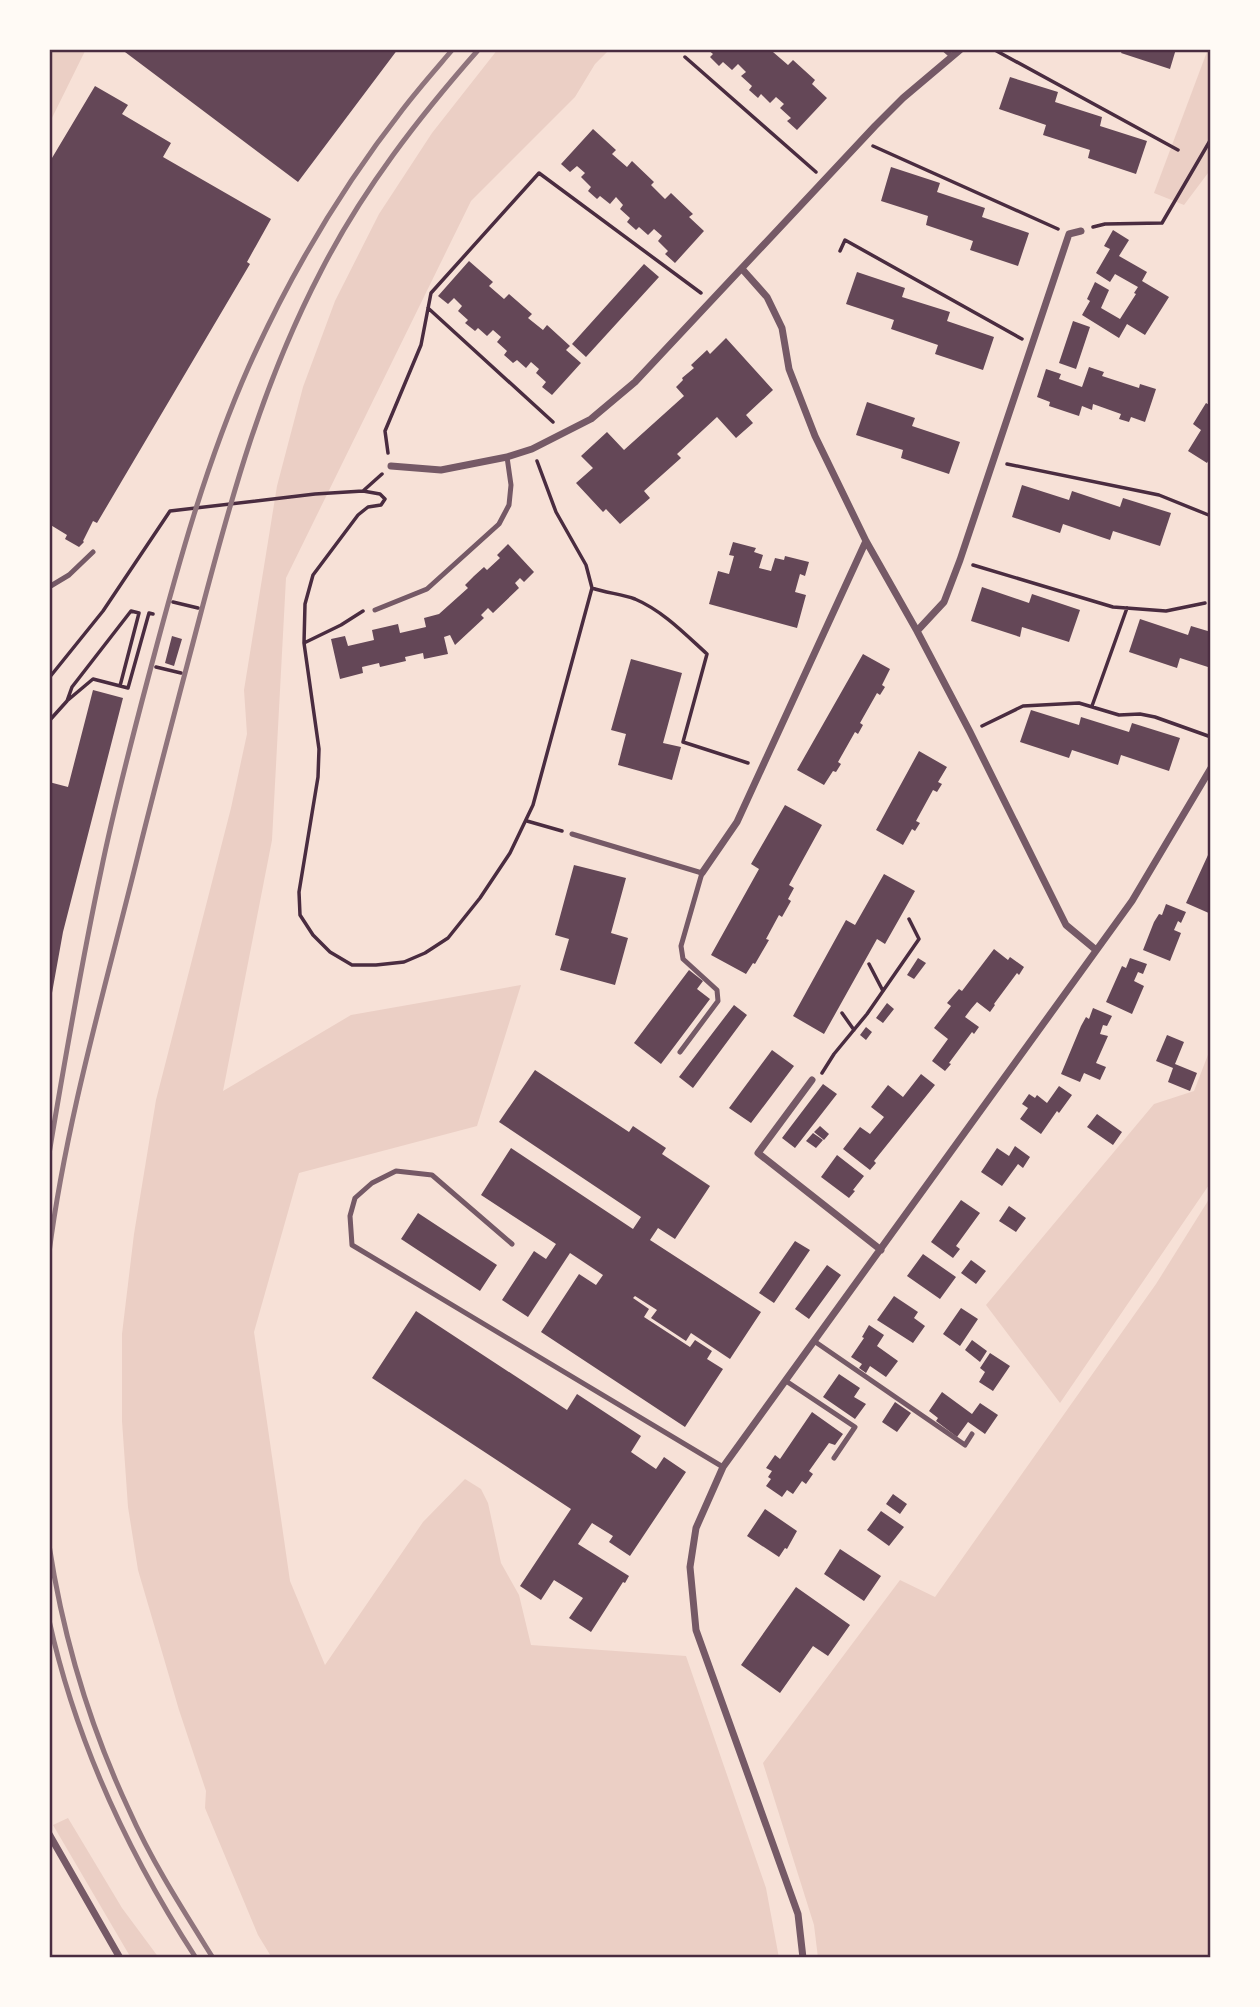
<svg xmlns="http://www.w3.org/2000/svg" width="1260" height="2007" font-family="'Source Sans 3',sans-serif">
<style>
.green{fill:#ebcfc5}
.building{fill:#644757}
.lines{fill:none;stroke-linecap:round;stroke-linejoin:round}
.path{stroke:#4a2c40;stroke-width:3.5}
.service{stroke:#755966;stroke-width:5}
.minor{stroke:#755966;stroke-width:7}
.rail{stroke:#8f747c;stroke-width:5}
.neatline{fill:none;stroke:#4a2c40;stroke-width:2.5}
</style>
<rect width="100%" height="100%" fill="#f7e1d7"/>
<!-- green -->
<path class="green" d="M49 49H86L49 124Z
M498 49H610L595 64 575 97 471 201 286 578 272 840 223 1091 351 1015 521 985 477 1126 299 1173 254 1332 290 1581 325 1665 423 1522 465 1479 481 1489 488 1503 501 1563 519 1595 531 1645 686 1656 766 1888 779 1958H272L258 1935 205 1808 206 1791 179 1710 138 1570 128 1507 122 1421V1334L134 1234 156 1100 231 808 247 734 244 690 277 486 303 387 335 301 379 214 432 133Z
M1208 49H1211V169L1184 205 1154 193Z
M1211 1047V1182L1060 1403 986 1305 1154 1104 1194 1091Z
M1211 1196V1958H818L814 1925 763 1763 900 1580 935 1597 1156 1284Z
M68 1818 122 1908 159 1958H131L53 1825Z"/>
<!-- building -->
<path class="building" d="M121 49H398L298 182Z
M707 49H776L773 52 788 65 793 60 815 80 812 84 827 98 797 130 787 121 791 118 780 108 784 104 776 97 770 103 761 94 758 98 749 90 752 86 741 76 746 72 738 64 732 70 723 62 719 66 710 57 713 54Z
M1123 49H1176L1170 69 1121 53Z
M1010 77 1058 92 1055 102 1102 117 1100 126 1147 141 1136 174 1088 158 1090 150 1043 135 1046 125 999 109Z
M95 86 128 105 122 114 171 143 163 157 271 219 247 262 250 264 97 523 93 521 83 541 84 542 79 547 65 539 67 535 49 524V163Z
M593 129 616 150 612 154 627 167 632 161 654 182 651 185 665 199 671 193 693 214 689 217 704 231 675 263 665 254 668 251 658 241 662 236 654 229 648 235 639 227 636 230 627 222 630 218 620 209 623 205 616 197 610 204 600 196 597 199 588 191 591 187 581 177 585 173 577 166 570 172 561 164Z
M891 167 940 183 937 192 985 208 982 217 1029 233 1018 266 970 250 973 241 926 225 928 216 881 201Z
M1113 230 1129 240 1119 256 1147 272 1142 281 1169 297 1145 335 1127 324 1119 338 1082 315 1090 301 1087 299 1095 282 1109 290 1101 308 1120 319 1136 294 1134 293 1138 287 1115 274 1110 282 1096 273 1110 249 1104 246Z
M469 261 493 282 489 286 504 299 509 294 532 314 528 318 543 330 547 325 570 346 566 350 581 363 552 395 542 387 546 382 536 373 539 369 531 362 526 368 517 360 513 363 504 355 507 351 497 342 501 337 493 330 487 336 478 328 475 331 465 323 468 320 458 311 462 306 454 298 448 304 438 296Z
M644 264 659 277 586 357 572 344Z
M857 272 905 288 902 297 950 312 947 321 994 337 983 370 935 354 938 345 891 329 894 320 846 304Z
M1073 321 1090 327 1076 369 1059 363Z
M726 338 773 390 746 415 753 423 736 438 717 417 677 454 681 458 644 491 650 498 620 524 606 509 603 512 576 483 593 468 581 456 607 432 624 450 684 396 676 387 683 380 682 378 694 368 691 365 707 350 710 354Z
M1089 367 1104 372 1102 376 1139 388 1140 384 1156 389 1145 422 1131 417 1129 422 1119 419 1121 414 1093 404 1092 410 1082 406 1079 416 1049 406 1050 402 1037 397 1046 369 1061 374 1059 379 1082 387Z
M867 402 915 418 912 426 960 442 949 474 901 458 903 450 856 435Z
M1206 403 1211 406V456L1207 463 1188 451 1201 430 1193 424Z
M1022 485 1069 500 1072 491 1120 507 1123 498 1171 513 1160 546 1113 531 1110 540 1063 524 1060 533 1012 517Z
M733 542 756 548 754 552 763 555 759 568 771 571 775 558 784 560 785 556 809 562 805 576 800 574 795 592 806 595 797 628 709 604 718 571 729 574 734 556 729 555Z
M508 544 534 572 524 582 520 578 515 583 519 588 493 613 488 608 481 615 484 618 455 645 450 635 444 637 448 654 424 659 423 653 405 657 406 661 380 667 379 663 362 667 363 673 340 679 331 639 345 636 348 646 374 640 372 630 398 624 400 633 426 627 424 618 439 614 468 588 465 585 474 576 484 567 487 570 500 558 497 555Z
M982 587 1029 603 1032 594 1080 610 1069 642 1022 627 1020 637 971 621Z
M1140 619 1188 635 1191 626 1211 632V668L1180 658 1177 668 1129 652Z
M172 636 182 639 174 666 165 663Z
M863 654 890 669 882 685 885 687 880 695 877 693 860 723 863 725 858 734 855 732 838 762 841 764 836 772 833 771 824 785 797 770Z
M631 659 682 673 663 743 681 747 672 780 618 765 626 734 611 730Z
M93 690 123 698 63 932 50 1004H49V782L68 787Z
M1031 710 1079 725 1081 717 1129 732 1132 723 1180 738 1169 771 1121 755 1118 765 1072 750 1069 758 1020 742Z
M919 751 947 767 938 782 942 784 937 792 933 790 916 821 920 823 915 831 912 829 903 845 876 830Z
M785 805 822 825 789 885 794 888 788 899 791 901 782 917 779 915 766 939 769 940 755 964 753 963 746 974 711 955 759 869 751 864Z
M1208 855 1211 856V914L1186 903Z
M574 865 626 878 611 933 628 938 615 985 560 970 569 939 555 935Z
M884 874 915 891 885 944 877 939 824 1034 793 1016 846 920 855 925Z
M1166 904 1186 912 1181 923 1178 921 1174 930 1181 933 1170 961 1143 950 1154 922 1159 914 1162 915Z
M994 949 1008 960 1010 957 1024 967 1019 975 1017 973 994 1004 995 1005 990 1012 977 1002 971 1009 965 1017 979 1027 974 1034 972 1032 949 1063 951 1064 945 1071 932 1061 948 1039 934 1028 951 1006 947 1003 959 989 962 991Z
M918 958 926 963 914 979 907 975Z
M1130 958 1147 964 1143 974 1138 972 1134 981 1144 986 1132 1014 1106 1002 1122 966 1126 968Z
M689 970 703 981 697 989 710 999 661 1064 634 1043Z
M887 1003 894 1009 883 1023 876 1018Z
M734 1005 747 1015 693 1088 679 1077Z
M1093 1008 1112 1016 1107 1026 1103 1025 1100 1034 1108 1036 1096 1063 1106 1067 1100 1080 1084 1073 1080 1082 1061 1074 1081 1026 1086 1017 1089 1019Z
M866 1027 872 1032 866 1040 860 1035Z
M1167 1035 1184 1042 1175 1064 1197 1073 1190 1091 1168 1082 1173 1068 1156 1061Z
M772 1050 794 1066 751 1123 729 1108Z
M535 1070 629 1132 633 1126 666 1148 662 1154 710 1186 675 1239 658 1228 650 1240 761 1312 730 1359 691 1333 686 1341 651 1318 657 1310 635 1296 633 1298 649 1309 644 1317 690 1347 695 1340 712 1351 707 1359 723 1369 685 1427 541 1332 579 1274 596 1285 603 1275 570 1253 528 1317 502 1300 534 1251 546 1259 556 1244 481 1195 511 1148 633 1229 641 1217 499 1122Z
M921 1074 935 1085 874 1161 876 1163 870 1170 843 1149 860 1127 870 1134 884 1117 871 1107 888 1085 903 1097Z
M823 1084 837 1094 795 1148 782 1138Z
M1059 1086 1072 1095 1059 1113 1057 1111 1041 1134 1020 1119 1028 1108 1022 1104 1029 1094 1035 1098 1037 1095 1047 1103Z
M1097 1114 1122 1132 1113 1145 1087 1127Z
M820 1126 829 1134 824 1140 814 1132Z
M813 1133 823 1140 816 1148 806 1141Z
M1015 1146 1030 1157 1023 1168 1018 1164 1002 1186 981 1172 997 1148 1009 1156Z
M837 1155 864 1176 853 1190 855 1191 849 1198 821 1177Z
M961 1200 980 1213 956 1246 960 1249 953 1258 931 1242Z
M1009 1206 1026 1218 1016 1232 999 1221Z
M418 1213 497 1265 480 1291 401 1239Z
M795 1241 810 1250 774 1303 759 1293Z
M923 1254 956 1277 940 1299 907 1276Z
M971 1260 986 1271 976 1284 961 1273Z
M827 1265 841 1275 809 1319 795 1309Z
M894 1296 918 1312 914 1318 925 1326 913 1343 877 1320Z
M961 1308 978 1319 960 1346 943 1334Z
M416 1311 567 1410 577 1394 641 1436 631 1452 656 1469 664 1457 686 1472 630 1556 609 1542 613 1536 592 1523 578 1544 629 1576 625 1583 623 1582 591 1632 569 1618 583 1598 554 1580 541 1600 520 1586 571 1509 372 1378Z
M869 1325 884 1335 877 1346 898 1361 886 1377 870 1366 866 1373 859 1368 862 1364 851 1357 864 1338 862 1337Z
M972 1340 987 1351 980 1362 965 1350Z
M990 1353 1010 1366 993 1391 979 1382 985 1372 980 1368Z
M839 1374 860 1388 854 1397 866 1404 855 1419 823 1397Z
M942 1392 972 1414 980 1403 998 1415 985 1434 968 1422 957 1437 936 1421 938 1418 929 1411Z
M895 1402 911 1413 897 1432 882 1422Z
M812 1412 843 1434 835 1445 829 1443 809 1471 813 1474 806 1484 802 1481 793 1494 787 1490 782 1497 766 1486 771 1479 768 1477 772 1471 766 1468 775 1455 780 1459Z
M893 1494 907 1504 900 1514 886 1504Z
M765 1509 797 1531 787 1549 785 1548 779 1557 747 1536Z
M881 1511 904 1527 889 1546 867 1530Z
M840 1549 881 1576 864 1601 824 1574Z
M796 1587 850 1625 828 1656 813 1646 780 1693 741 1665Z"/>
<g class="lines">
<!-- path -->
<path class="path" d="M993 49 1178 150
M685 57 816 172
M873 146 1058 229
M1093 227 1105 224 1162 223 1211 139
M840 251 845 240 1022 339
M428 308 553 422
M388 453 385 431 421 345 431 293 539 173 701 293
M1007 464 1159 495 1211 516
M363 491 382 474
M973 565 1113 607 1166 611 1205 603
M592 588C606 593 622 594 635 599 663 611 685 634 707 654L683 742 748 763
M173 602 198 608
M304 643 341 625 363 611
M156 667 181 673
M49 678 103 611 170 511 315 494 363 491 380 494 385 499 381 505 368 507 358 515 313 575 305 604 304 643 319 749 318 777 299 892 300 915 313 935 330 952 352 965H376L404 962 425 953 448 938 480 898 510 853 533 805 592 588 586 565 556 512 537 461
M68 700 93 679 128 688 149 613 153 614
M1092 706 1127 608
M49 721 67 701 72 687 131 611 139 613 120 686
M982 726 1023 706 1079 703 1119 715 1140 714 1155 717 1211 737
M527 821 562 831
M869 964 883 991
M842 1013 854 1030
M822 1073 834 1054 867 1014 919 939 909 919"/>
<!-- service -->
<path class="service" d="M944 49 952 56
M49 587 69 575 93 552
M375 610 427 589 499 524 509 505 511 485 507 457
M572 834 702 873 681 946 683 959 717 990 718 1001 680 1052
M512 1244 432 1175 396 1171 372 1183 355 1198 350 1216 352 1245 723 1467
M814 1341 965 1445 972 1434
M786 1381 855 1427 834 1458"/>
<!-- minor -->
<path class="minor" d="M743 270 767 297 782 328 789 369 815 436 866 541 917 631 970 732 1066 925 1096 950
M391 466 441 470 507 457 532 449 591 419 635 382 875 126 903 98 961 49
M917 631 944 602 960 560 1069 234 1081 231
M702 873 737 822 866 541
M812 1080 758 1153 881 1250
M49 1834 120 1958
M803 1958 798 1914 696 1630 690 1567 696 1528 723 1467 1132 901 1211 768"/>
<!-- rail -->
<path class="rail" d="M49 1154C65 1059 81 965 101 871 115 802 133 735 151 667 178 565 206 463 249 366 290 275 342 187 403 109 419 88 436 69 453 49
M49 1253C67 1115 107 982 140 847 159 771 179 696 199 620 231 498 262 384 321 271 363 189 419 117 479 49
M49 1545C63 1636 90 1727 129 1810 152 1862 183 1910 213 1958
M49 1620C76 1742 129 1855 196 1958"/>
</g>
<!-- border -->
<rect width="1260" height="2007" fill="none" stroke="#fffaf5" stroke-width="102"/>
<rect x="51" y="51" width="1158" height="1905" class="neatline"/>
</svg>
